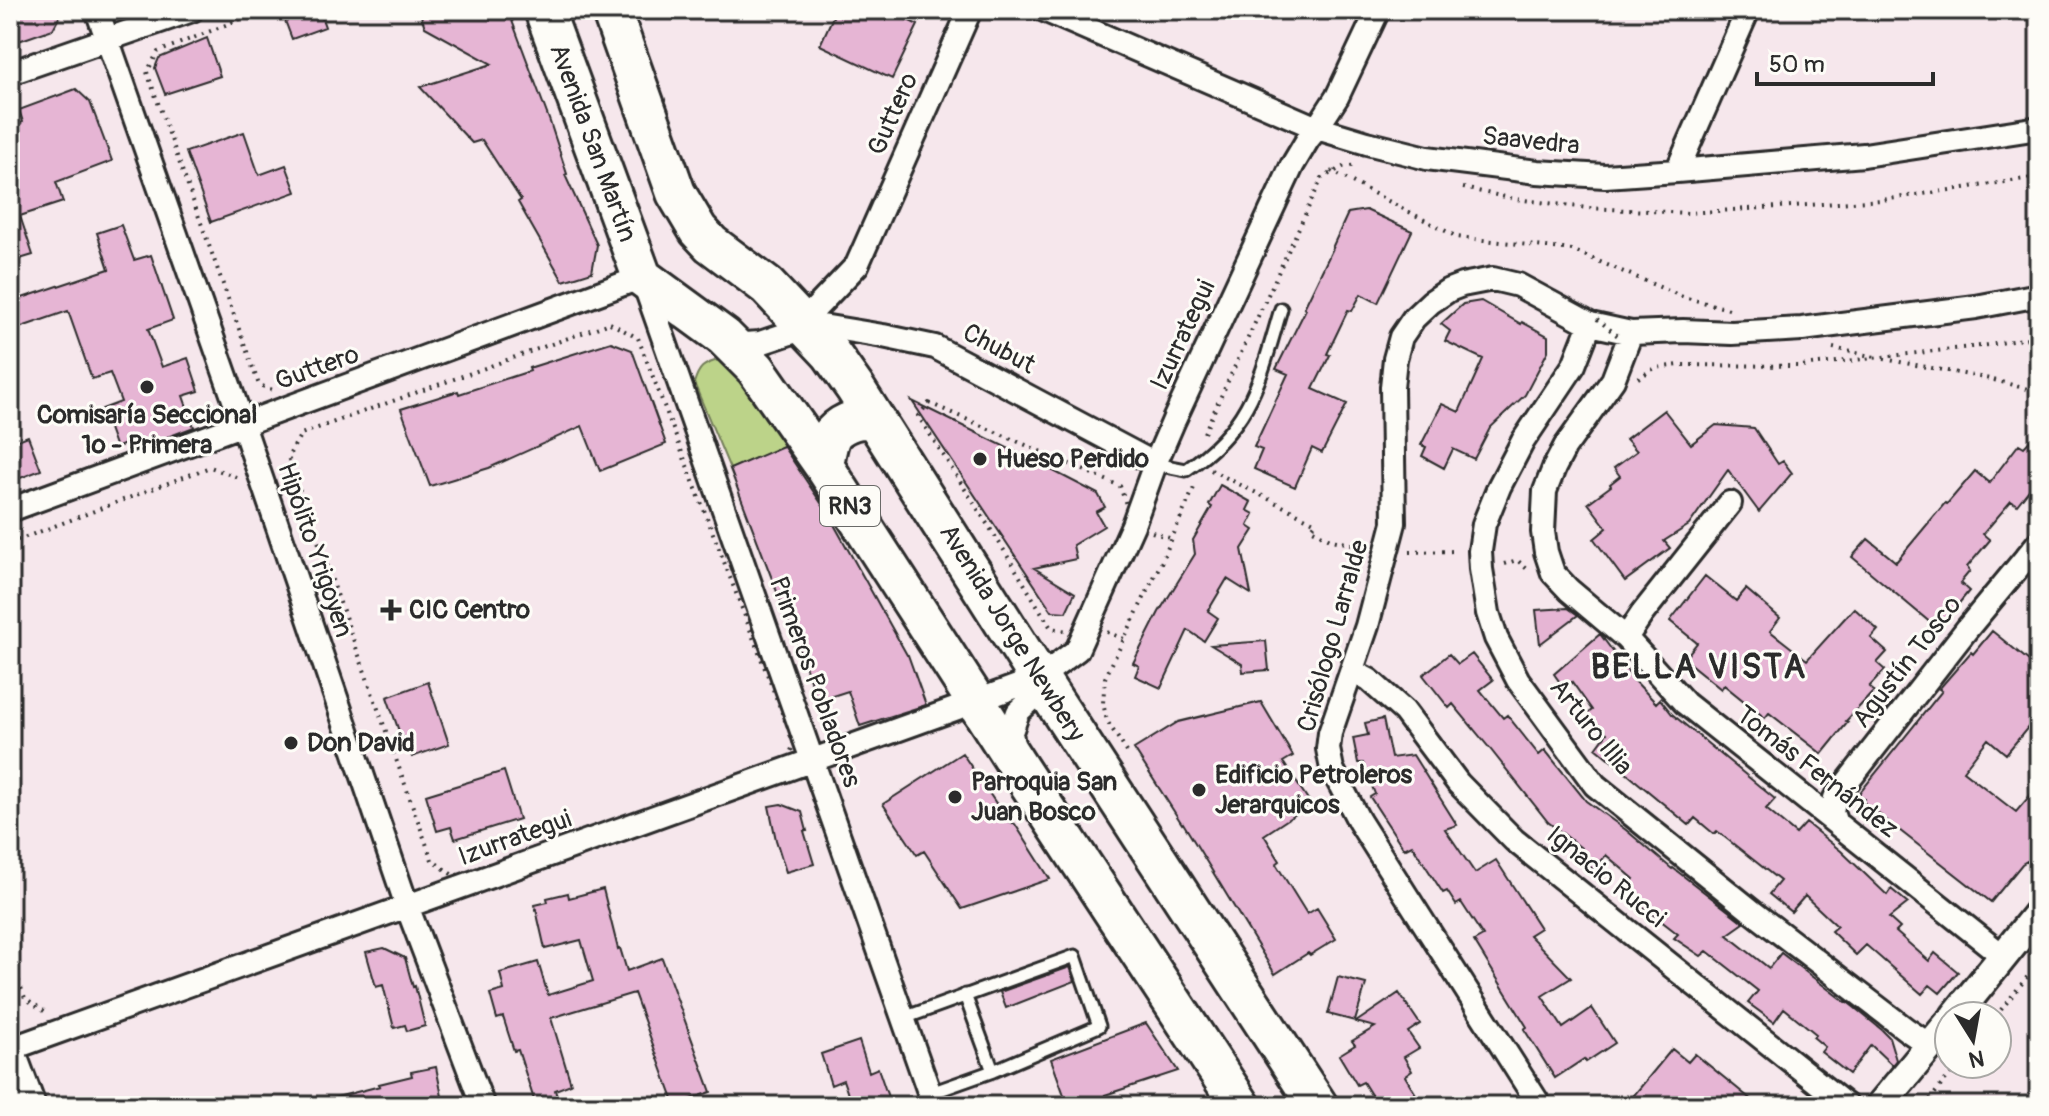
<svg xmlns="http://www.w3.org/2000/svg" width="2049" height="1116" font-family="Pangolin,sans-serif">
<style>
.green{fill:#bcd389;stroke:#747f5a;stroke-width:2}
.building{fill:#e6b5d4;stroke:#2b2b2b;stroke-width:2}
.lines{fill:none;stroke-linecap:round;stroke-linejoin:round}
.service-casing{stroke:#2b2b2b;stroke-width:17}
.minor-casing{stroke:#2b2b2b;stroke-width:28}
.tertiary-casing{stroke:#2b2b2b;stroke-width:34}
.trunk-casing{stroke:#2b2b2b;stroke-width:44}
.path{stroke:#2b2b2b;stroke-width:4;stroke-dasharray:2 6;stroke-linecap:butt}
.service{stroke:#fdfcf7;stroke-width:11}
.minor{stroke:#fdfcf7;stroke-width:22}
.tertiary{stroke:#fdfcf7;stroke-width:28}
.trunk{stroke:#fdfcf7;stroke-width:38}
.path-bridge{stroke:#2b2b2b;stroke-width:4;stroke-dasharray:2 6;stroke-linecap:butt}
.poi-dot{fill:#2b2b2b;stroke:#fdfcf7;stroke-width:3}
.labels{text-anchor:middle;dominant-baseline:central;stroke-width:6;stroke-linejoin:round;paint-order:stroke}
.shield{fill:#fdfcf7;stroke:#6a6a68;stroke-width:2}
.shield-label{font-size:24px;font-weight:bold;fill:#2b2b2b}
.street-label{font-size:26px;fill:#2b2b2b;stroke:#fdfcf7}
.poi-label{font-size:26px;font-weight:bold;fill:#2b2b2b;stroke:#fdfcf7;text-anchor:start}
.district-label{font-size:34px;font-weight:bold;letter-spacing:2px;fill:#2b2b2b;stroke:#fdfcf7}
</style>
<rect width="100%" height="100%" fill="#f6e7ec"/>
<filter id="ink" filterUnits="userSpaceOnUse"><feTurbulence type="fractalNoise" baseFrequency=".0125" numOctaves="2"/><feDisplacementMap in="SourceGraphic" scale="16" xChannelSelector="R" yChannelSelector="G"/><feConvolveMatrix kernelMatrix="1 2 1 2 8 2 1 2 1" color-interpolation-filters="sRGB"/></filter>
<g filter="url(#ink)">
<!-- green -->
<path class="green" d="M719 360 730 361 790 444 730 469 694 383C699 367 703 364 719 360Z"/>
<!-- building -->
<path class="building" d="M10 10H63L53 29 10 44Z
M281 10H319L325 27 292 39Z
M419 10H508L550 122 567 174 565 175 597 245 592 272 563 281 518 202 521 200 482 140 472 143 420 87 492 64 425 27Z
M836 10H887L918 25 892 79 820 45Z
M207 38 220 76 165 94 155 68 159 58Z
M76 89 90 102 112 161 56 182 63 202 20 216 33 255 10 262V141L18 138 14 126 23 122 19 110Z
M244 132 259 175 286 165 296 192 211 222 186 152Z
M1366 210 1412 231 1378 303 1361 294 1352 311 1348 310 1327 354 1330 355 1313 389 1347 404 1322 453 1312 448 1295 487 1254 469 1262 450 1254 447 1288 374 1276 369 1306 309 1304 308 1333 248H1332L1348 213Z
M121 225 134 260 151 255 173 320 148 329 162 367 188 358 199 391 183 396 194 427 128 452 125 444 116 448 102 409 121 402 110 373 92 379 68 311 10 331V302L109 269 97 233Z
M1481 301 1521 324 1522 322 1548 336V351L1525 395 1490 428 1474 459 1453 449 1444 468 1422 456 1426 447 1421 445 1442 404 1459 412 1483 359 1445 341 1450 331 1441 324 1463 304Z
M611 342 632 350 666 444 600 471 582 426 489 468 430 486 401 409 458 391 459 394 530 371 529 368Z
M912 401 1034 461 1098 494 1105 507 1096 512 1104 526 1073 545 1076 559 1034 568 1075 593 1066 612 1052 611Z
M1664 410 1691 444 1716 425 1754 428 1778 464 1783 461 1792 473 1759 512 1728 470 1689 525 1664 541 1670 548 1625 581 1594 539 1607 528 1588 503 1611 486 1610 484 1620 476 1614 468 1637 451 1626 439Z
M2039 431V477L2017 505 2011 501 1983 534 1990 540 1967 567 1970 571 1960 583 1969 591 1938 629 1852 557 1868 539 1896 562 1945 503 1947 504 1975 471 1989 483 2019 444 2024 447Z
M28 436 41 470 10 482V443Z
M783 446 827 512 907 655H908L926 705 860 726 848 691 817 701 805 665 730 469Z
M1220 485 1251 502 1247 510 1254 514 1248 526 1254 530 1242 549 1251 594 1227 579 1208 611 1218 618 1204 641 1188 630 1161 688 1135 676 1139 666 1133 663 1159 612 1195 554 1193 540 1212 507 1209 505Z
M1705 576 1736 601 1746 589 1780 618 1770 631 1807 660 1854 608 1878 630 1871 638 1887 652 1877 663 1885 670 1869 687 1874 691 1846 721 1848 722 1822 754 1769 713 1765 718 1724 685 1721 689 1684 659 1697 643 1670 621Z
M1568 608 1578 615 1540 644 1536 610Z
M1992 631 2039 669V714L2006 754 1988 739 1963 771 2016 812 2039 785V871L2027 861 2022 864 1991 902 1862 801 1864 799 1858 795 1942 691 1939 689 1971 652 1973 654Z
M1600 634 1635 681 1656 703 1660 699 1672 714 1775 799 1766 809 1796 834 1806 823 1841 851 1887 895 1891 889 1908 903 1889 918 1900 928 1896 932 1929 961 1935 953 1958 972 1940 993 1930 985 1922 994 1866 945 1856 955 1831 931 1837 926 1805 896 1791 912 1769 894 1780 881 1717 831 1714 834 1695 818 1689 825 1596 748 1607 733 1587 714 1592 710 1572 682 1564 688 1554 674Z
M1266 641 1269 670 1243 672 1242 664 1211 645Z
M1449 654 1458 664 1472 654 1493 680 1480 690 1503 718 1507 715 1539 755 1545 750 1586 801 1626 830 1672 869 1673 868 1744 923 1727 935 1769 968 1781 953 1845 1002 1846 1001 1855 1008 1882 1030 1889 1037 1896 1060 1892 1065 1871 1045 1849 1074 1821 1052 1825 1047 1813 1037 1816 1034 1784 1008 1774 1022 1748 1003 1758 991 1707 951 1701 956 1674 938 1678 934 1642 906 1644 903 1627 888 1634 879 1606 855 1594 870 1575 855 1581 848 1548 822 1491 750 1453 704 1449 708 1423 675Z
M428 682 449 744 412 757 406 740 400 734 387 697Z
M1261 702 1293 756 1283 762 1311 804 1264 835 1280 861 1276 864 1307 914 1317 908 1336 939 1310 955 1308 953 1275 974 1183 823 1182 824 1134 749 1178 722Z
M1383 719 1391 758 1413 755 1457 825 1445 829 1475 873 1496 860 1540 928 1529 935 1571 978 1542 996 1563 1028 1592 1008 1615 1043 1586 1062 1584 1059 1555 1078 1524 1029 1527 1027 1474 941 1483 936 1461 902 1456 905 1447 891 1443 893 1412 845 1404 849 1370 797 1375 794 1363 763H1358L1353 738 1368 735 1365 723Z
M962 753 1008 821 1015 824 1050 879 962 909 924 851 917 855 883 804Z
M504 771 519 819 455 839 451 827 437 831 426 795Z
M781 804 802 812 807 831H804L814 864 786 872 776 840 769 806Z
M603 889 618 949 620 948 627 971 662 958 711 1092 675 1105 634 993 551 1018 571 1084 555 1090 560 1106H536L518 1050 514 1051 503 1017 497 1019 490 994 504 990 500 973 538 962 548 995 593 981 581 940 545 949 535 905 548 902 547 898 568 893 569 898Z
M384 948 405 958 413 987 415 986 425 1026 407 1031 405 1025 394 1028 383 985 376 987 366 952Z
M1070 967 1075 981 1006 1008 1000 992Z
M1338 977 1366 984 1355 1021 1328 1014Z
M1399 993 1420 1024 1408 1032 1419 1048 1404 1057 1412 1071 1405 1076 1423 1106H1378L1363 1082 1357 1085 1339 1055 1355 1045 1352 1041 1375 1027 1356 1022Z
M1146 1023 1178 1071 1105 1095 1109 1106H1068L1051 1059Z
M859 1041 869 1072 878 1068 891 1106H852L843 1080 831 1085 821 1054Z
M1672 1049 1688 1062 1695 1054 1759 1106H1625Z
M436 1067 444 1106H330L329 1099 380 1086 379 1084 412 1076 411 1072Z"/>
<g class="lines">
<defs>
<path id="service" d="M1155 464 1186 470C1252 426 1260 379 1281 309
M965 995 993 1071
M904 1018 1075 956 1099 1026 993 1071 931 1093"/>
<path id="minor" d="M97 10 243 425 407 906 483 1106
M1044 10 1317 128 1367 143 1427 158 1537 172 1605 176 1677 171 1864 155 2039 128
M10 73 192 10
M1677 171 1748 10
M804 323 883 336 935 347 1155 464
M1590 324 1574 365 1523 441 1499 487 1484 524 1480 551 1481 569 1488 613 1496 638 1518 680 1595 785 1754 913 1907 1030 1931 1046
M1631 333 1613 380 1565 447 1554 468 1545 491 1543 532 1546 552 1553 573 1569 590 1626 638 1685 703 2003 956
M728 339 744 344 760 343 793 332 857 265 970 10
M10 510 642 277 934 1106
M1626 638 1642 614 1730 503
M1352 671 1369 680 1404 711 1458 783 1514 840 1847 1106
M1014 752 1011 732 1018 712 1030 701 1039 678
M1835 821 1832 812 1835 798 1967 629 2039 542
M10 1049 977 701 1039 678 1077 650 1133 525 1155 464 1174 420 1292 166 1308 139 1317 128 1337 97 1378 10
M1540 1106 1359 821 1332 769 1328 749 1330 733 1367 626 1394 523 1392 387 1395 359 1401 337 1414 318 1431 302 1449 290 1462 285 1493 279 1518 285 1590 324 1631 333 1683 331 1732 333 1802 329 1976 307 2039 295"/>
<path id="tertiary" d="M1955 1016 2039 912
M10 1050 31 1106
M1880 1106 1949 1023"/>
<path id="trunk" d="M544 10 642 277 724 337 756 369 824 466 1020 770 1241 1106
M611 10 676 193 698 230 711 244 767 286 831 354 855 388 1039 678 1318 1106
M824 466C826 455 827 442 833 433 844 421 862 416 876 421"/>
</defs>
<!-- service casing -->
<use href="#service" class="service-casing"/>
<!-- minor casing -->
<use href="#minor" class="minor-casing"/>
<!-- tertiary casing -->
<use href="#tertiary" class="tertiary-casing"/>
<!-- trunk casing -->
<use href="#trunk" class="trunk-casing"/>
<!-- path -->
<path class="path" d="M263 10 158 52 147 72 259 385 273 390
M1331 171 1457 237 1572 250 1683 297 1729 309
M1463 188 1515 199 1588 208 1688 213 1882 200 2039 177
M610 323 638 338 794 744 787 760 454 876 432 860 288 457 301 434Z
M1833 348 1875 357
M1884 359 1990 379 2039 392
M1638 378 1655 368 1679 365 1801 366 1989 345 2039 336
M929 403 1120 486 1128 511 1073 632 1051 628 1002 547 918 416Z
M1204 433 1322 178 1343 167 1357 165
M1211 470 1316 523 1311 529 1332 540 1365 547
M1152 532 1172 539
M10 543 210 467 236 477
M1410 552 1457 551
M1504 564 1517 560 1527 569
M1107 632 1124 639
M1127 752 1107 721 1103 703 1105 678 1162 561 1196 483
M10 958 25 998 47 1013
M1996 1016 2039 962
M1925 1106 1958 1064"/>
<!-- service -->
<use href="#service" class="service"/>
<!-- minor -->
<use href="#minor" class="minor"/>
<!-- tertiary -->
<use href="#tertiary" class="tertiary"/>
<!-- trunk -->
<use href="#trunk" class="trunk"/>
<!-- path-bridge -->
<path class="path-bridge" d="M1597 319 1618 336"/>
</g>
</g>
<!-- markers -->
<g class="poi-dot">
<circle cx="147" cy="387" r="8"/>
<circle cx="980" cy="459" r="8"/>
<path d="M387 598h8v8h8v8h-8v8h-8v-8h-8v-8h8z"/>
<circle cx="291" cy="743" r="8"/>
<circle cx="1199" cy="790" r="8"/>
<circle cx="955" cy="797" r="8"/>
</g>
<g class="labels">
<!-- shield labels -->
<rect class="shield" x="820" y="486" width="60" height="40" rx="6"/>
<g class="shield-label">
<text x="850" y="506">RN3</text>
</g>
<!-- street labels -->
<g class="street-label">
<text transform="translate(893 114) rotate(-66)">Guttero</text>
<text transform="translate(1531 141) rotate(6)">Saavedra</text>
<text transform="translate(593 143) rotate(70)">Avenida San Martín</text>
<text transform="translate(1183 335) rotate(-65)">Izurrategui</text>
<text transform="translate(999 349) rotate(28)">Chubut</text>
<text transform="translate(317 368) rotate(-20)">Guttero</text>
<text transform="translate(315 550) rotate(71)">Hipólito Yrigoyen</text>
<text transform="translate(1012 633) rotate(58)">Avenida Jorge Newbery</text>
<text transform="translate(1333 636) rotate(-74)">Crisólogo Larralde</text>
<text transform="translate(1907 662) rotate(-52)">Agustín Tosco</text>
<text transform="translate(815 682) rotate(70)">Primeros Pobladores</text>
<text transform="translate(1591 727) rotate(51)">Arturo Illia</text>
<text transform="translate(1817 772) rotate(38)">Tomás Fernández</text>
<text transform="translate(515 838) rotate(-20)">Izurrategui</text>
<text transform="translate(1606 877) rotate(39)">Ignacio Rucci</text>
</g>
<!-- poi labels -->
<g class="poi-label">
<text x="147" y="415" text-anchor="middle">Comisaría Seccional<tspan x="147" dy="30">1º - Primera</tspan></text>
<text x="996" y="459">Hueso Perdido</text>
<text x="409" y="610">CIC Centro</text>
<text x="307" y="743">Don David</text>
<text x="1215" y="775">Edificio Petroleros<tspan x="1215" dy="30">Jerarquicos</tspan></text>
<text x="971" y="782">Parroquia San<tspan x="971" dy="30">Juan Bosco</tspan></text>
</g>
<!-- district labels -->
<g class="district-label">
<text x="1699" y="667">BELLA VISTA</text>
</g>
</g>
<!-- margin -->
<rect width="2049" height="1116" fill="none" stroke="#fdfcf7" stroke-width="40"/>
<rect x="20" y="20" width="2009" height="1076" fill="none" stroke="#2b2b2b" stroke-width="3" filter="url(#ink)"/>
<!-- north arrow -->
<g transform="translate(1973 1040) rotate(169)"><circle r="38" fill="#fdfcf7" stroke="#a9a8a5" stroke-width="2"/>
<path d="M0-6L14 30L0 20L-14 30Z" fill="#2b2b2b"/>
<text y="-12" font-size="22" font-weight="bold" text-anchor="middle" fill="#2b2b2b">N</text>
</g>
<!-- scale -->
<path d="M1757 72v12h176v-12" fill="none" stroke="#2b2b2b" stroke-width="4"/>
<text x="1769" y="72" font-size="24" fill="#2b2b2b" stroke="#fdfcf7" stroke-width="6" paint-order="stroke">50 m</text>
</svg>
